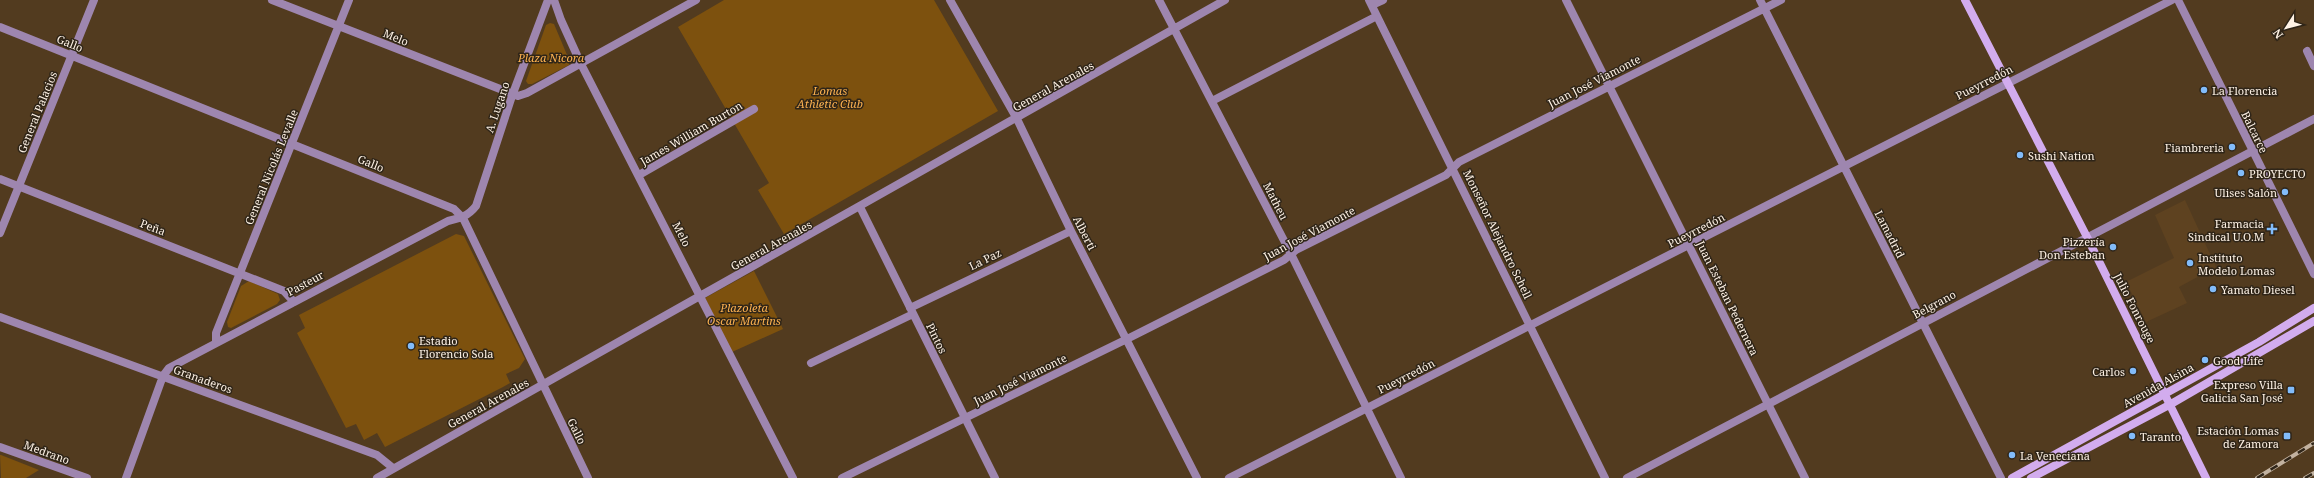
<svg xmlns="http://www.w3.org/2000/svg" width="2314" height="478" font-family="'Noto Serif',serif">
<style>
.built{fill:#5e4220}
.green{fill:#7d510e}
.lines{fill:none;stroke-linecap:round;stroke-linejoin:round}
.street{stroke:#9e86af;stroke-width:8}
.secondary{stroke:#d2acee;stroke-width:8}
.rail-casing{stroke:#c2b2a0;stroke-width:4}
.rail{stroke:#2f2518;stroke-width:2.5;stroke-dasharray:8;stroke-linecap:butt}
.poi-dot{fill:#82bcfa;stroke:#2f2518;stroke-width:1.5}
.labels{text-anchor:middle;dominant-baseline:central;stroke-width:3;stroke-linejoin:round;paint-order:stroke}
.street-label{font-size:11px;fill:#fef2e5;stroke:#2f2518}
.park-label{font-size:11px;font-style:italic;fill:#fdb250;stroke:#2f2518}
.poi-label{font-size:11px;fill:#fef2e5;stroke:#2f2518;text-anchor:start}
</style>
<rect width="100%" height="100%" fill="#523b1f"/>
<!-- built -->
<path class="built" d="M2185 200 2216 267 2179 287 2187 303 2146 322 2126 282 2174 258 2155 215Z"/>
<!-- green -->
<path class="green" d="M724 0H934L998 111 784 234 758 190 769 183 678 27Z
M550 23 554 24 570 62 569 65 532 84H528L526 81 546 25Z
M456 234 464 236 525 359 519 368 506 374 510 383 503 387 385 447 377 433 364 440 356 424 346 428 297 333 305 328 299 315Z
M754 271 783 329 732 352 705 298Z
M249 281 278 294 280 300 277 304 231 328 228 327 227 322 241 286Z
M0 455H1L39 470 26 478H1Z"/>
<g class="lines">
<!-- street -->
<path class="street" d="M272 0 518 96 527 93 696 0
M554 0 561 20 581 64 793 478
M950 0 1017 119 1071 231 1197 478
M1159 0 1291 254 1401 478
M1369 0 1605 478
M1566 0 1805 478
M1760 0 2001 478
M2178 0 2314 274
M1372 5 1383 0
M0 27 454 209 463 218 588 478
M2307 51 2314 66
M1212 101 1377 16
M639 175 754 109
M0 179 284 291 294 302
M860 207 995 478
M0 233 94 0
M910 308 1071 231
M0 317 377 455 393 468
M216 343V333L349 0
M811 363 913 314
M0 447 87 478
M126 478 163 376 169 368 448 221C461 218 468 216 476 206L512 96 548 0
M377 478 1225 0
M842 478 1127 339 1284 260 1296 250 1446 175 1459 162 1781 0
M1229 478 2172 0
M1627 478 2314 119"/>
<!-- secondary -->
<path class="secondary" d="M1965 0 2087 237 2206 478
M2012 478 2259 342 2314 308
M2031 478 2171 404 2314 321"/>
<defs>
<path id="rail" d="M2257 478 2314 443
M2305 478 2314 473"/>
</defs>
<!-- rail casing -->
<use href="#rail" class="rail-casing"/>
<!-- rail -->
<use href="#rail" class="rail"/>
</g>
<!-- markers -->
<g class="poi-dot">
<circle cx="2204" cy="90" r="4"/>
<circle cx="2232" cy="147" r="4"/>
<circle cx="2020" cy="155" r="4"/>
<circle cx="2241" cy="173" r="4"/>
<circle cx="2285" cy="192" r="4"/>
<path d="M2270 223h4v4h4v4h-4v4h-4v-4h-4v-4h4z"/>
<circle cx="2113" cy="247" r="4"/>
<circle cx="2190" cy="263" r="4"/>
<circle cx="2213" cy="289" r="4"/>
<circle cx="411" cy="346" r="4"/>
<circle cx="2205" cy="360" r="4"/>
<circle cx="2133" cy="371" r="4"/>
<rect x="2287" y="386" width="8" height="8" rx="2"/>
<circle cx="2132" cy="436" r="4"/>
<rect x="2283" y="432" width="8" height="8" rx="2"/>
<circle cx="2012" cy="455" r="4"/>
</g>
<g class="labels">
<!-- street labels -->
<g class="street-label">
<text transform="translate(396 37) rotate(22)">Melo</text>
<text transform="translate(70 43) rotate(22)">Gallo</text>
<text transform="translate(1594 81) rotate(-27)">Juan José Viamonte</text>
<text transform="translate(1984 82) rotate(-27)">Pueyrredón</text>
<text transform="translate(1053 86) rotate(-29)">General Arenales</text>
<text transform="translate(497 107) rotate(-71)">A. Lugano</text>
<text transform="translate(37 112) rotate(-68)">General Palacios</text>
<text transform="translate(2255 132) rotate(64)">Balcarce</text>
<text transform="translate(691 133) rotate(-30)">James William Burton</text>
<text transform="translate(371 163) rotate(22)">Gallo</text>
<text transform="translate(271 167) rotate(-68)">General Nicolás Levalle</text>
<text transform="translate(1276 201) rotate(63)">Matheu</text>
<text transform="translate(153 227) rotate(21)">Peña</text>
<text transform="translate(1696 230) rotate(-27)">Pueyrredón</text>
<text transform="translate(1085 233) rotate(63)">Alberti</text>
<text transform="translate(1309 233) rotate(-28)">Juan José Viamonte</text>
<text transform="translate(682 234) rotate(63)">Melo</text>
<text transform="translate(1498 234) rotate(64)">Monseñor Alejandro Schell</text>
<text transform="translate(1890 234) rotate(63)">Lamadrid</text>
<text transform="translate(771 245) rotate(-29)">General Arenales</text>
<text transform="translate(985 259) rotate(-26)">La Paz</text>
<text transform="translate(305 283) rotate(-28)">Pasteur</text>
<text transform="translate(1728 298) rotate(64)">Juan Esteban Pedernera</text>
<text transform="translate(1934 304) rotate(-28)">Belgrano</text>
<text transform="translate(2135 308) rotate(63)">Julio Fonrouge</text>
<text transform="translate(937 338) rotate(64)">Pintos</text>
<text transform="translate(1406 376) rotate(-27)">Pueyrredón</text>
<text transform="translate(203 379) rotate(20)">Granaderos</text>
<text transform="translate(1020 379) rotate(-26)">Juan José Viamonte</text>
<text transform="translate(2158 385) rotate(-29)">Avenida Alsina</text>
<text transform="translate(488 403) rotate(-29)">General Arenales</text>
<text transform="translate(577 431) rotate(64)">Gallo</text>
<text transform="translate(47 452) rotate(20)">Medrano</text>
</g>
<!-- park labels -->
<g class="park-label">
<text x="551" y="57">Plaza Nicora</text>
<text x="830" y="90">Lomas<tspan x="830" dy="13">Athletic Club</tspan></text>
<text x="744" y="307">Plazoleta<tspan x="744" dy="13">Oscar Martins</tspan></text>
</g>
<!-- poi labels -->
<g class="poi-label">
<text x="2212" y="90">La Florencia</text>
<text x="2224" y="147" text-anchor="end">Fiambreria</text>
<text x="2028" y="155">Sushi Nation</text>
<text x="2249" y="173">PROYECTO</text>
<text x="2277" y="192" text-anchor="end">Ulises Salón</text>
<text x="2264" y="223" text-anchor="end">Farmacia<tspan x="2264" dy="13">Sindical U.O.M</tspan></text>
<text x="2105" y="241" text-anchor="end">Pizzería<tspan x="2105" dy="13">Don Esteban</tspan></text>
<text x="2198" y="257">Instituto<tspan x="2198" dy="13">Modelo Lomas</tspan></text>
<text x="2221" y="289">Yamato Diesel</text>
<text x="419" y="340">Estadio<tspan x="419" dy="13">Florencio Sola</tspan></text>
<text x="2213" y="360">Good Life</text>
<text x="2125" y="371" text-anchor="end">Carlos</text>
<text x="2283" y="384" text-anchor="end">Expreso Villa<tspan x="2283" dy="13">Galicia San José</tspan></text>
<text x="2279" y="430" text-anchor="end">Estación Lomas<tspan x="2279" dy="13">de Zamora</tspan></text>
<text x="2140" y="436">Taranto</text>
<text x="2020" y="455">La Veneciana</text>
</g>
</g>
<!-- north arrow -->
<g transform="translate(2286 28) rotate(234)" stroke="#2f2518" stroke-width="3" paint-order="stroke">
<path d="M0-3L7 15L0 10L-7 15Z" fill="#fef2e5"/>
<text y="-6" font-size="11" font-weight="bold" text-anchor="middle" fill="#fef2e5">N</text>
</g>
</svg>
